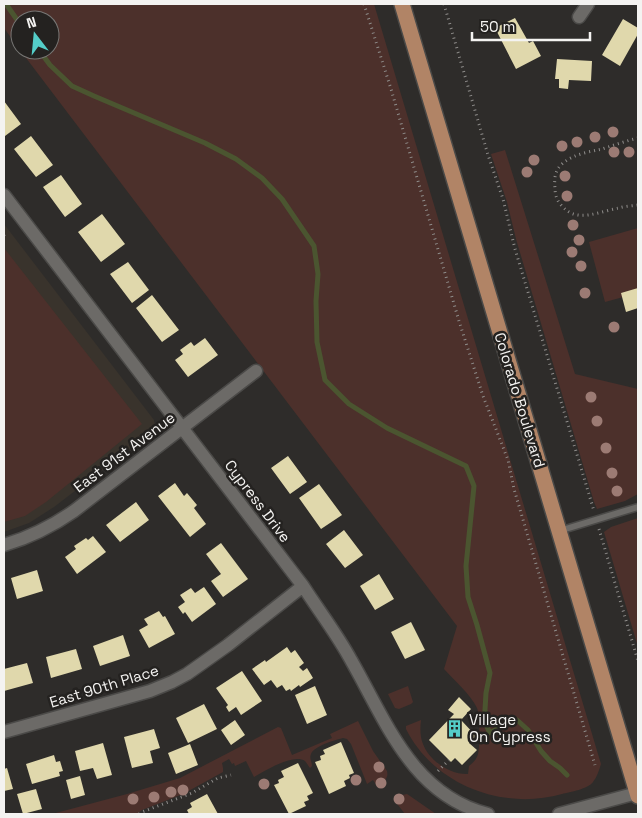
<svg xmlns="http://www.w3.org/2000/svg" width="642" height="818" font-family="'Space Grotesk',sans-serif">
<style>
.built{fill:#39332c}
.green{fill:#4c302b}
.lines{fill:none;stroke-linecap:round;stroke-linejoin:round}
.stream{stroke:#4b5530;stroke-width:5}
.building{fill:#e0d8ac}
.service-casing{stroke:#4b4a48;stroke-width:9}
.minor-casing{stroke:#4b4a48;stroke-width:15}
.primary-casing{stroke:#4b4a48;stroke-width:18}
.path{stroke:#8f8d8b;stroke-width:3;stroke-dasharray:1 4;stroke-linecap:butt}
.service{stroke:#6c6a67;stroke-width:6}
.minor{stroke:#6c6a67;stroke-width:12}
.primary{stroke:#b18466;stroke-width:15}
.tree{fill:#9c7b74}
.labels{text-anchor:middle;dominant-baseline:central;stroke-width:5;stroke-linejoin:round;paint-order:stroke}
.street-label{font-size:15px;fill:#f4f3f1;stroke:#242220}
.poi-label{font-size:15px;fill:#f4f3f1;stroke:#242220;text-anchor:start}
</style>
<rect width="100%" height="100%" fill="#2e2c2a"/>
<!-- built -->
<path class="built" d="M4 224 154 420 155 426 153 431 54 507 29 523 4 532Z"/>
<!-- green -->
<path class="green" d="M4 4H374L601 764C599 770 597 777 593 782 588 789 570 792 562 794 503 811 434 785 406 729V726L421 720C420 728 420 737 423 744 429 761 451 775 468 774L469 766C473 763 477 759 478 754 480 746 480 715 477 708 471 695 454 680 444 669L457 626 20 50H50V20H20V50L4 28Z
M505 150 575 374 638 389V494L625 501 597 509 594 502 516 239 507 202 491 154Z
M638 228V293L605 302 589 242Z
M4 248 142 424 46 502 25 516 4 522Z
M638 518V647L604 532 611 527Z
M408 686 413 702 411 704 399 709 395 708 388 694Z
M358 721 373 751 387 771C389 779 383 782 377 786L373 780 367 784 351 744 347 739 343 738C335 740 314 746 311 754 309 758 312 762 312 766L310 768C308 766 307 763 305 761 293 753 265 771 254 777L246 761 235 766 234 763 232 764 229 759 222 763 223 768V772L183 794 142 810 137 814H52L127 794 180 778 278 727 281 728 292 755 332 738 330 734Z
M407 794 410 796 436 814H405L394 800 402 795Z"/>
<g class="lines">
<!-- stream -->
<path class="stream" d="M6 4 20 24
M39 50 50 65 72 86 94 96 205 143 236 159 262 178 282 199 314 246 318 274 316 301 317 342 325 380 349 404 387 428 466 466 474 486 466 566 468 597 477 625 490 673 486 693 485 710 486 725 490 733 509 722 517 720 528 730 541 751 550 761 560 768 567 775"/>
</g>
<!-- building -->
<path class="building" d="M515 18 529 43 533 41 541 56 516 69 495 28Z
M623 19 638 28V34L620 66 602 55Z
M557 59 592 61 591 81 569 80 568 89 559 88V79H555Z
M4 101 21 124 5 136 4 135Z
M31 136 53 165 36 177 14 149Z
M61 175 82 204 65 217 43 187Z
M102 214 125 244 101 262 78 232Z
M128 262 149 290 132 303 110 274Z
M638 288V308L626 312 621 293Z
M152 295 179 330 162 342 136 308Z
M205 338 218 355 188 377 175 360 183 354 180 350 191 342 194 346Z
M288 456 307 482 290 494 271 468Z
M175 483 184 496 187 493 197 505 194 508 206 524 190 537 158 496Z
M319 484 342 515 321 529 299 498Z
M136 502 149 520 120 542 106 525Z
M344 530 363 555 345 568 326 544Z
M93 536 106 552 77 574 65 557 76 549 74 546 86 538 88 540Z
M221 543 248 579 223 597 211 581 221 574 206 554Z
M37 570 43 591 17 599 11 578Z
M379 574 394 599 375 610 360 586Z
M204 587 216 604 192 622 185 612 183 614 178 607 185 602 180 595 191 588 195 593Z
M159 611 163 617 165 616 175 634 149 648 139 630 148 625 144 619Z
M411 622 425 650 405 659 391 632Z
M123 635 130 656 100 666 93 646Z
M287 647 291 653 295 650 304 663 299 667 303 671 307 668 313 678 300 687 299 685 291 691 290 689 286 691 282 685 277 688 271 680 264 685 252 669 265 660 266 662Z
M76 649 82 669 51 678 46 657Z
M27 663 33 683 4 691V669Z
M242 671 262 701 241 715 236 707 229 712 226 707 228 705 216 688Z
M315 686 327 715 307 724 295 695Z
M459 697 471 709 461 720 476 736 469 743 477 750 462 765 455 758 451 762 429 740 454 714 448 710Z
M204 704 217 729 188 743 176 718Z
M235 720 245 735 231 745 221 730Z
M154 729 160 748 150 751 153 763 132 768 124 737Z
M341 742 354 773 349 775 350 778 344 781 346 786 329 794 315 762 321 760 320 756 325 754 323 750Z
M103 743 112 775 97 779 93 768 80 771 75 751Z
M190 744 198 765 176 774 168 753Z
M54 755 56 762 60 761 63 771 59 772 60 776 32 784 26 764Z
M298 763 313 793 307 796 309 800 304 802 306 806 289 814 274 785 279 783 278 780 284 777 281 771Z
M7 768 13 789 4 791V769Z
M80 776 85 795 71 799 66 780Z
M36 789 42 809 23 814 17 794Z
M207 794 218 814H189L187 810 192 807 190 803Z"/>
<g class="lines">
<defs>
<path id="service" d="M559 531 638 507"/>
<path id="minor" d="M579 17 588 4
M4 195 303 586C319 611 337 634 351 660 386 721 412 795 488 814
M4 545C31 537 51 527 74 511L256 371
M4 732 150 691 172 682 187 674 228 645 303 586
M559 814 637 793"/>
<path id="primary" d="M402 4 638 796"/>
</defs>
<!-- service casing -->
<use href="#service" class="service-casing"/>
<!-- minor casing -->
<use href="#minor" class="minor-casing"/>
<!-- primary casing -->
<use href="#primary" class="primary-casing"/>
<!-- path -->
<path class="path" d="M364 4 391 89 459 321 483 396 508 460 514 489 595 765
M444 4 488 155 503 199 515 249 594 511
M638 138C626 141 614 145 602 149 589 152 573 154 562 164 555 170 554 179 555 188 555 195 557 201 562 206 577 224 600 211 619 208 625 206 632 206 638 205
M4 235 7 232
M599 529 638 661
M438 771 449 760
M139 814 142 812 192 793 218 778 231 775"/>
<!-- service -->
<use href="#service" class="service"/>
<!-- minor -->
<use href="#minor" class="minor"/>
<!-- primary -->
<use href="#primary" class="primary"/>
</g>
<!-- trees -->
<g class="tree">
<circle cx="613" cy="132" r="5.5"/>
<circle cx="595" cy="137" r="5.5"/>
<circle cx="577" cy="142" r="5.5"/>
<circle cx="562" cy="146" r="5.5"/>
<circle cx="614" cy="152" r="5.5"/>
<circle cx="629" cy="152" r="5.5"/>
<circle cx="534" cy="160" r="5.5"/>
<circle cx="527" cy="172" r="5.5"/>
<circle cx="565" cy="176" r="5.5"/>
<circle cx="567" cy="196" r="5.5"/>
<circle cx="573" cy="225" r="5.5"/>
<circle cx="579" cy="240" r="5.5"/>
<circle cx="572" cy="252" r="5.5"/>
<circle cx="581" cy="266" r="5.5"/>
<circle cx="585" cy="293" r="5.5"/>
<circle cx="614" cy="327" r="5.5"/>
<circle cx="591" cy="397" r="5.5"/>
<circle cx="597" cy="421" r="5.5"/>
<circle cx="606" cy="448" r="5.5"/>
<circle cx="612" cy="473" r="5.5"/>
<circle cx="617" cy="491" r="5.5"/>
<circle cx="379" cy="767" r="5.5"/>
<circle cx="356" cy="780" r="5.5"/>
<circle cx="381" cy="783" r="5.5"/>
<circle cx="264" cy="784" r="5.5"/>
<circle cx="183" cy="790" r="5.5"/>
<circle cx="171" cy="792" r="5.5"/>
<circle cx="154" cy="797" r="5.5"/>
<circle cx="133" cy="799" r="5.5"/>
<circle cx="399" cy="799" r="5.5"/>
</g>
<!-- icons -->
<defs>
<symbol id="building-bare" viewBox="-9 -9 18 18"><path d="M-4-6H4V6H1V3H-1V6H-4ZM-2.5-4.3h1.7v1.8h-1.7ZM.8-4.3h1.7v1.8H.8ZM-2.5-1h1.7V.8h-1.7ZM.8-1h1.7V.8H.8Z" fill="#54cdc8" stroke="#242220" stroke-width="2.5" paint-order="stroke"/></symbol>
</defs>
<g fill-rule="evenodd">
<use href="#building-bare" x="442" y="716" width="25" height="25"/>
</g>
<g class="labels">
<!-- street labels -->
<g class="street-label">
<text transform="translate(520 400) rotate(73)">Colorado Boulevard</text>
<text transform="translate(124 452) rotate(-37)">East 91st Avenue</text>
<text transform="translate(258 501) rotate(53)">Cypress Drive</text>
<text transform="translate(104 686) rotate(-17)">East 90th Place</text>
</g>
<!-- poi labels -->
<g class="poi-label">
<text x="469" y="719">Village<tspan x="469" dy="17">On Cypress</tspan></text>
</g>
</g>
<!-- border -->
<rect width="642" height="818" fill="none" stroke="#f4f3f1" stroke-width="10"/>
<!-- north arrow -->
<g transform="translate(35 35) rotate(344)"><circle r="24" fill="#242220" stroke="#777674"/>
<path d="M0-4L9 19L0 12L-9 19Z" fill="#54cdc8"/>
<text y="-8" font-size="14" font-weight="bold" text-anchor="middle" fill="#f4f3f1">N</text>
</g>
<!-- scale -->
<path d="M472 32v8h118v-8" fill="none" stroke="#f4f3f1" stroke-width="2.5"/>
<text x="480" y="32" font-size="15" fill="#f4f3f1" stroke="#242220" stroke-width="4" paint-order="stroke">50 m</text>
</svg>
